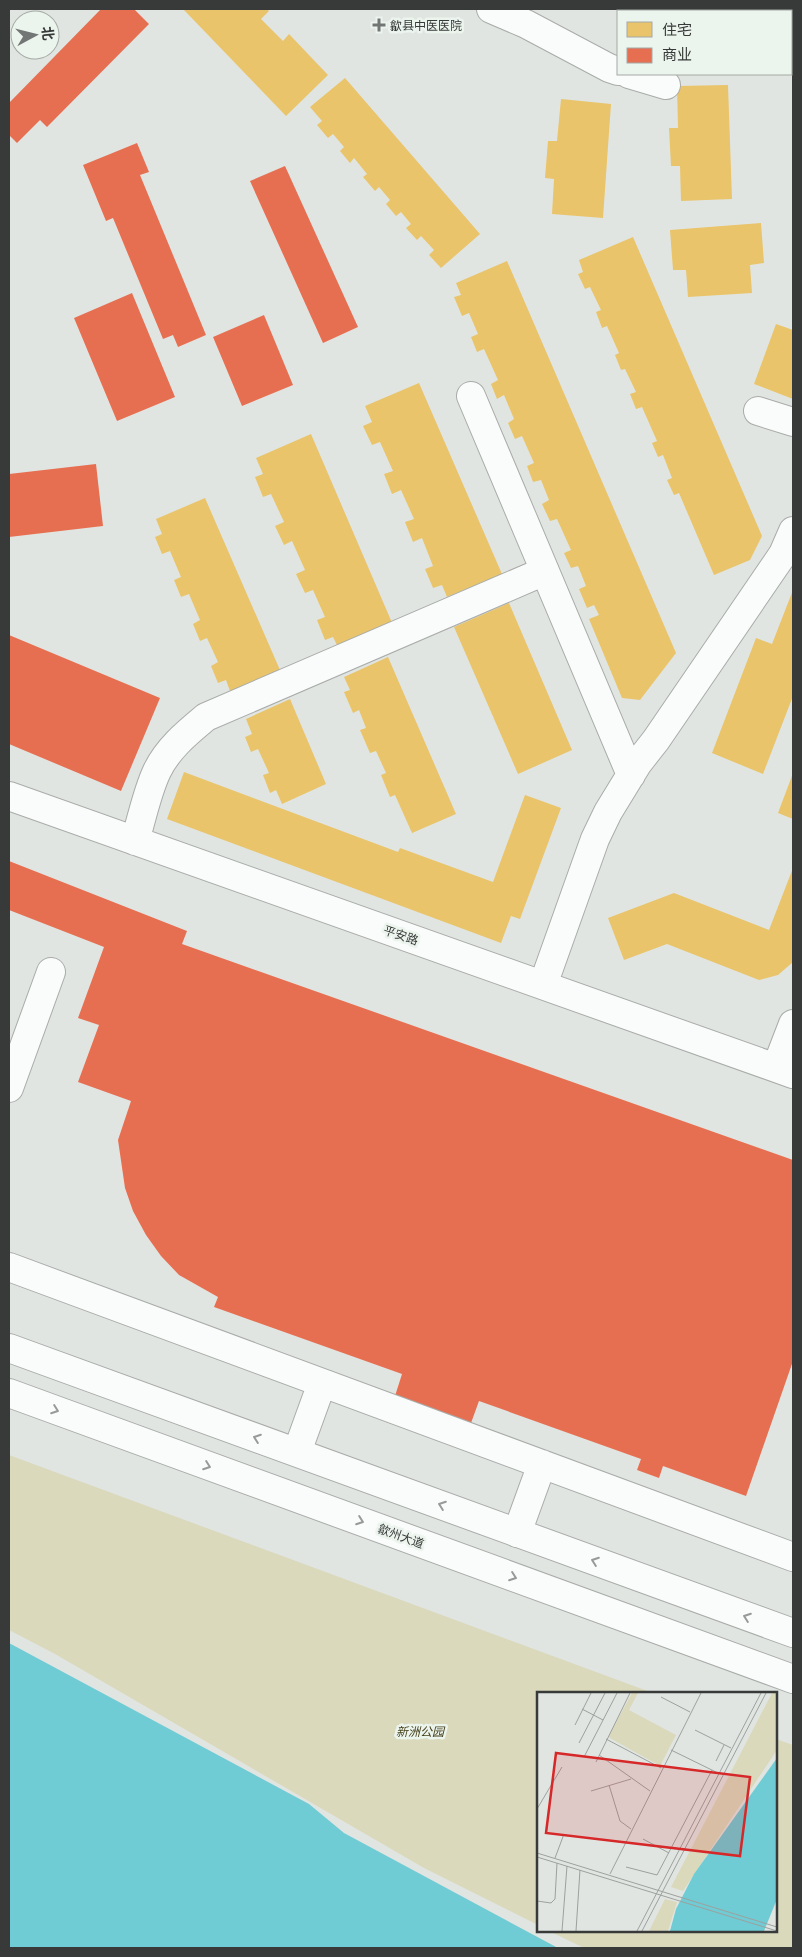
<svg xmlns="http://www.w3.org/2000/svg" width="802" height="1957" font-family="'PT Serif','Noto Sans SC',serif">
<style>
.green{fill:#dad9bc}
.water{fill:#6fcbd4}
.homes{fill:#e9c46a}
.shops{fill:#e76f51}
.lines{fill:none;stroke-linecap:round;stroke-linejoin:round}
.minor-casing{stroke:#a9aca9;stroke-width:30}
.highway-casing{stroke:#a9aca9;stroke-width:30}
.minor{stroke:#fafbfb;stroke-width:28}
.highway{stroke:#fafbfb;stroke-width:28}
.oneway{stroke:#989a9a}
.poi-dot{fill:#727674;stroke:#ecf4ee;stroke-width:2}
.labels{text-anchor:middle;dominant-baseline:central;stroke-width:5;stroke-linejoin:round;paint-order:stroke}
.poi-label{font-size:12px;fill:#373a38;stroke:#ecf4ee;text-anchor:start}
.street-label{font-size:12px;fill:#373a38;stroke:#ecf4ee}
.park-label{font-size:12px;font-style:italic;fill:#46411b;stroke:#ecf4ee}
.inset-road{fill:none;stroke:#9da19e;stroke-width:1}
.view{fill:#d62828;fill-opacity:0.15;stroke:#d62828;stroke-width:2.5}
.inset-edge{fill:none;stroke:#373a38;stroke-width:2.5}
</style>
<rect width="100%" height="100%" fill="#e1e5e2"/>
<!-- green -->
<path class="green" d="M9 1455 653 1693H538V1925L424 1868 55 1654 9 1630Z
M776 1739 793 1745V1948H584L549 1931H776Z"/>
<!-- water -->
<path class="water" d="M9 1643 309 1804 344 1833 558 1948H9Z"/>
<!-- homes -->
<path class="homes" d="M183 9H267L269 11 261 19 283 41 289 34 328 75 286 116Z
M671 9H720L719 11H671Z
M345 78 480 234 441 268 429 255 434 250 421 236 417 240 406 228 411 224 401 212 396 216 386 204 390 200 379 187 375 191 363 177 367 174 354 158 350 163 340 151 344 147 333 134 328 138 317 125 322 121 310 107Z
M728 85 732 199 681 201 680 166H671L669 128H678L677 86Z
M561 99 611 104 603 218 552 214 554 179 545 178 548 141H557Z
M761 223 764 263 750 265 752 293 688 297 686 270H673L670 230Z
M633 237 762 536 750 560 714 575 679 493 674 495 667 480 672 478 663 455 658 457 652 443 657 441 642 407 636 409 630 394 636 392 625 369 621 370 615 355 619 353 607 326 602 328 596 312 601 310 590 287 585 289 578 274 583 272 579 260Z
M507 261 676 653 640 700 622 698 589 619 599 615 594 605 587 608 579 589 586 586 578 566 571 568 564 553 571 550 557 519 550 521 542 504 549 500 541 480 533 482 527 466 534 463 522 436 515 439 508 423 514 419 504 395 497 399 491 384 498 380 484 349 477 352 471 337 478 334 469 313 462 316 454 297 461 295 456 283Z
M776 324 793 330V399L754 384Z
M419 383 502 574 447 597 442 585 433 588 425 569 433 566 422 538 413 542 405 522 414 519 401 490 392 494 384 474 393 471 380 442 372 445 363 426 372 422 365 406Z
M311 434 393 625 339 649 333 637 325 640 317 620 325 617 313 590 305 593 296 574 305 570 292 541 284 545 275 526 284 522 271 494 263 497 255 477 263 474 256 458Z
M205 498 280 670 230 691 226 680 218 683 211 666 218 662 207 638 200 641 193 624 200 620 189 594 181 597 174 580 181 577 170 551 162 554 155 537 162 534 156 519Z
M793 590V696L763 774 712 753 756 638 772 644Z
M509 603 572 750 518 774 454 627Z
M388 657 456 814 412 833 395 795 390 797 381 775 386 773 376 751 370 753 360 730 366 728 359 710 353 713 344 692 350 690 344 677Z
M290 699 326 784 282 804 276 790 270 793 263 775 269 773 258 749 251 752 245 737 252 734 246 719Z
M184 772 398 852 400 848 493 882 525 795 561 808 520 919 511 916 501 943 167 819Z
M793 773V819L778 813Z
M793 868V962L778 975 759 980 667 944 624 960 608 918 674 893 769 930Z"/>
<!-- shops -->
<path class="shops" d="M101 9H134L149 24 47 127 40 120 17 143 9 135V103Z
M137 143 149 172 140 175 206 335 178 347 173 335 163 339 113 218 106 221 83 165Z
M285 166 358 327 323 343 250 181Z
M132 293 175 397 117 421 74 318Z
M264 315 293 385 242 406 213 337Z
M96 464 103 526 9 537V474Z
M9 635 160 698 121 791 9 744Z
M9 861 187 931 182 944 793 1160V1361L746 1496 663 1466 659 1478 637 1470 641 1459 479 1401 471 1423 395 1396 402 1374 214 1307 218 1297 179 1275 161 1256 146 1235 133 1211 125 1188 118 1140 131 1101 78 1082 99 1025 78 1018 104 947 9 910Z"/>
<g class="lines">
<defs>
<path id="minor" d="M491 9 526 24 609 68 618 71
M629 74 666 85
M471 396 631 775
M758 411 793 422
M9 796 793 1074
M135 841C142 818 147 792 157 771 168 748 188 732 206 717L545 571
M543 985 595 839 608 812 638 763 656 740 783 554 793 531
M776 1068 793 1024
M9 1088 51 972
M9 1267 793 1557
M297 1452 322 1383
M517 1533 542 1464"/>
<path id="highway" d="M9 1348 793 1633
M9 1393 793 1679"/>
</defs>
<!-- minor casing -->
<use href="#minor" class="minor-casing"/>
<!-- highway casing -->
<use href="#highway" class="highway-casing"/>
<!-- minor -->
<use href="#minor" class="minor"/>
<!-- highway -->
<use href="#highway" class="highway"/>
</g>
<!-- one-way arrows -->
<defs><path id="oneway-chevron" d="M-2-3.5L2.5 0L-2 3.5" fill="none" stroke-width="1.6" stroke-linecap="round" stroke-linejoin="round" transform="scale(1.25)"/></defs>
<g class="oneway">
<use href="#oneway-chevron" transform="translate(55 1410) rotate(20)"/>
<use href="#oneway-chevron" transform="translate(257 1438) rotate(-160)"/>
<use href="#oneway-chevron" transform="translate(207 1466) rotate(20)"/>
<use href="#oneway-chevron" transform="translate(442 1505) rotate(-160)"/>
<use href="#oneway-chevron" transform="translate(360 1521) rotate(20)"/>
<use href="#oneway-chevron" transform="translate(595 1561) rotate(-160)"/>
<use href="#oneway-chevron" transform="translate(513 1577) rotate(20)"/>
<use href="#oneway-chevron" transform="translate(747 1617) rotate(-160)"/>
</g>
<!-- markers -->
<path class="poi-dot" d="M376.5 17.5h5v5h5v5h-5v5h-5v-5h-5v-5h5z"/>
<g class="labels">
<!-- poi labels -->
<g class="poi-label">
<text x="390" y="25">歙县中医医院</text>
</g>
<!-- street labels -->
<g class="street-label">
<text transform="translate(401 935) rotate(19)">平安路</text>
<text transform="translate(401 1536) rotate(20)">歙州大道</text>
</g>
<!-- park labels -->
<g class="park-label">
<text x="420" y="1731">新洲公园</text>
</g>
</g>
<!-- overview -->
<g transform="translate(537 1692)">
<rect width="240" height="240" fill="#e1e5e2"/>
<path d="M95 1H101L92 18 139 43 123 74 71 45ZM235 1H240V58L146 199 134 195ZM128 207 140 210 131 239H112Z" fill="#dad9bc"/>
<path d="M240 66V207L227 239H133L139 217 157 182Z" fill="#6fcbd4"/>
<path class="inset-road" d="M124 5 153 20M45 17 66 28M38 33 54 1M158 38 194 56M69 47 124 76M42 51 68 1M134 58 181 81M62 63 113 99M47 65 80 1M179 69 187 53M59 70 93 1M72 93 83 129 94 137M54 99 94 87M0 117 25 75M106 147 132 161M0 161 240 235M0 165 240 239M18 166 27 142M89 175 120 183 175 78M73 182 164 1M0 209 14 211 18 207 20 171M25 239 30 174M39 239 43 178M100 239 224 1M105 239 229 1"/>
<path class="view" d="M19 61 213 85 203 164 9 141Z"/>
<rect width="240" height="240" class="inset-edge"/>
</g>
<!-- border -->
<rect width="802" height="1957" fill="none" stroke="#373a38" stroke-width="20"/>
<!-- legend -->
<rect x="617" y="10" width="175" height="65" fill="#ecf4ee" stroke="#a4aaa5"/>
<rect x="627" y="22" width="25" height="15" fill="#e9c46a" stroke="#a4aaa5"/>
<text x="662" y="35" font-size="15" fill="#373a38">住宅</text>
<rect x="627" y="48" width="25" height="15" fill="#e76f51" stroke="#a4aaa5"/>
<text x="662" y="60" font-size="15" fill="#373a38">商业</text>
<!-- north arrow -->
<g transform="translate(35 35) rotate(83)"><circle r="24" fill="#ecf4ee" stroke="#a4aaa5"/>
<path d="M0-4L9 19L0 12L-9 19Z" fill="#727674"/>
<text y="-8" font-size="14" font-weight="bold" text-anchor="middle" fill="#373a38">北</text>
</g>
</svg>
